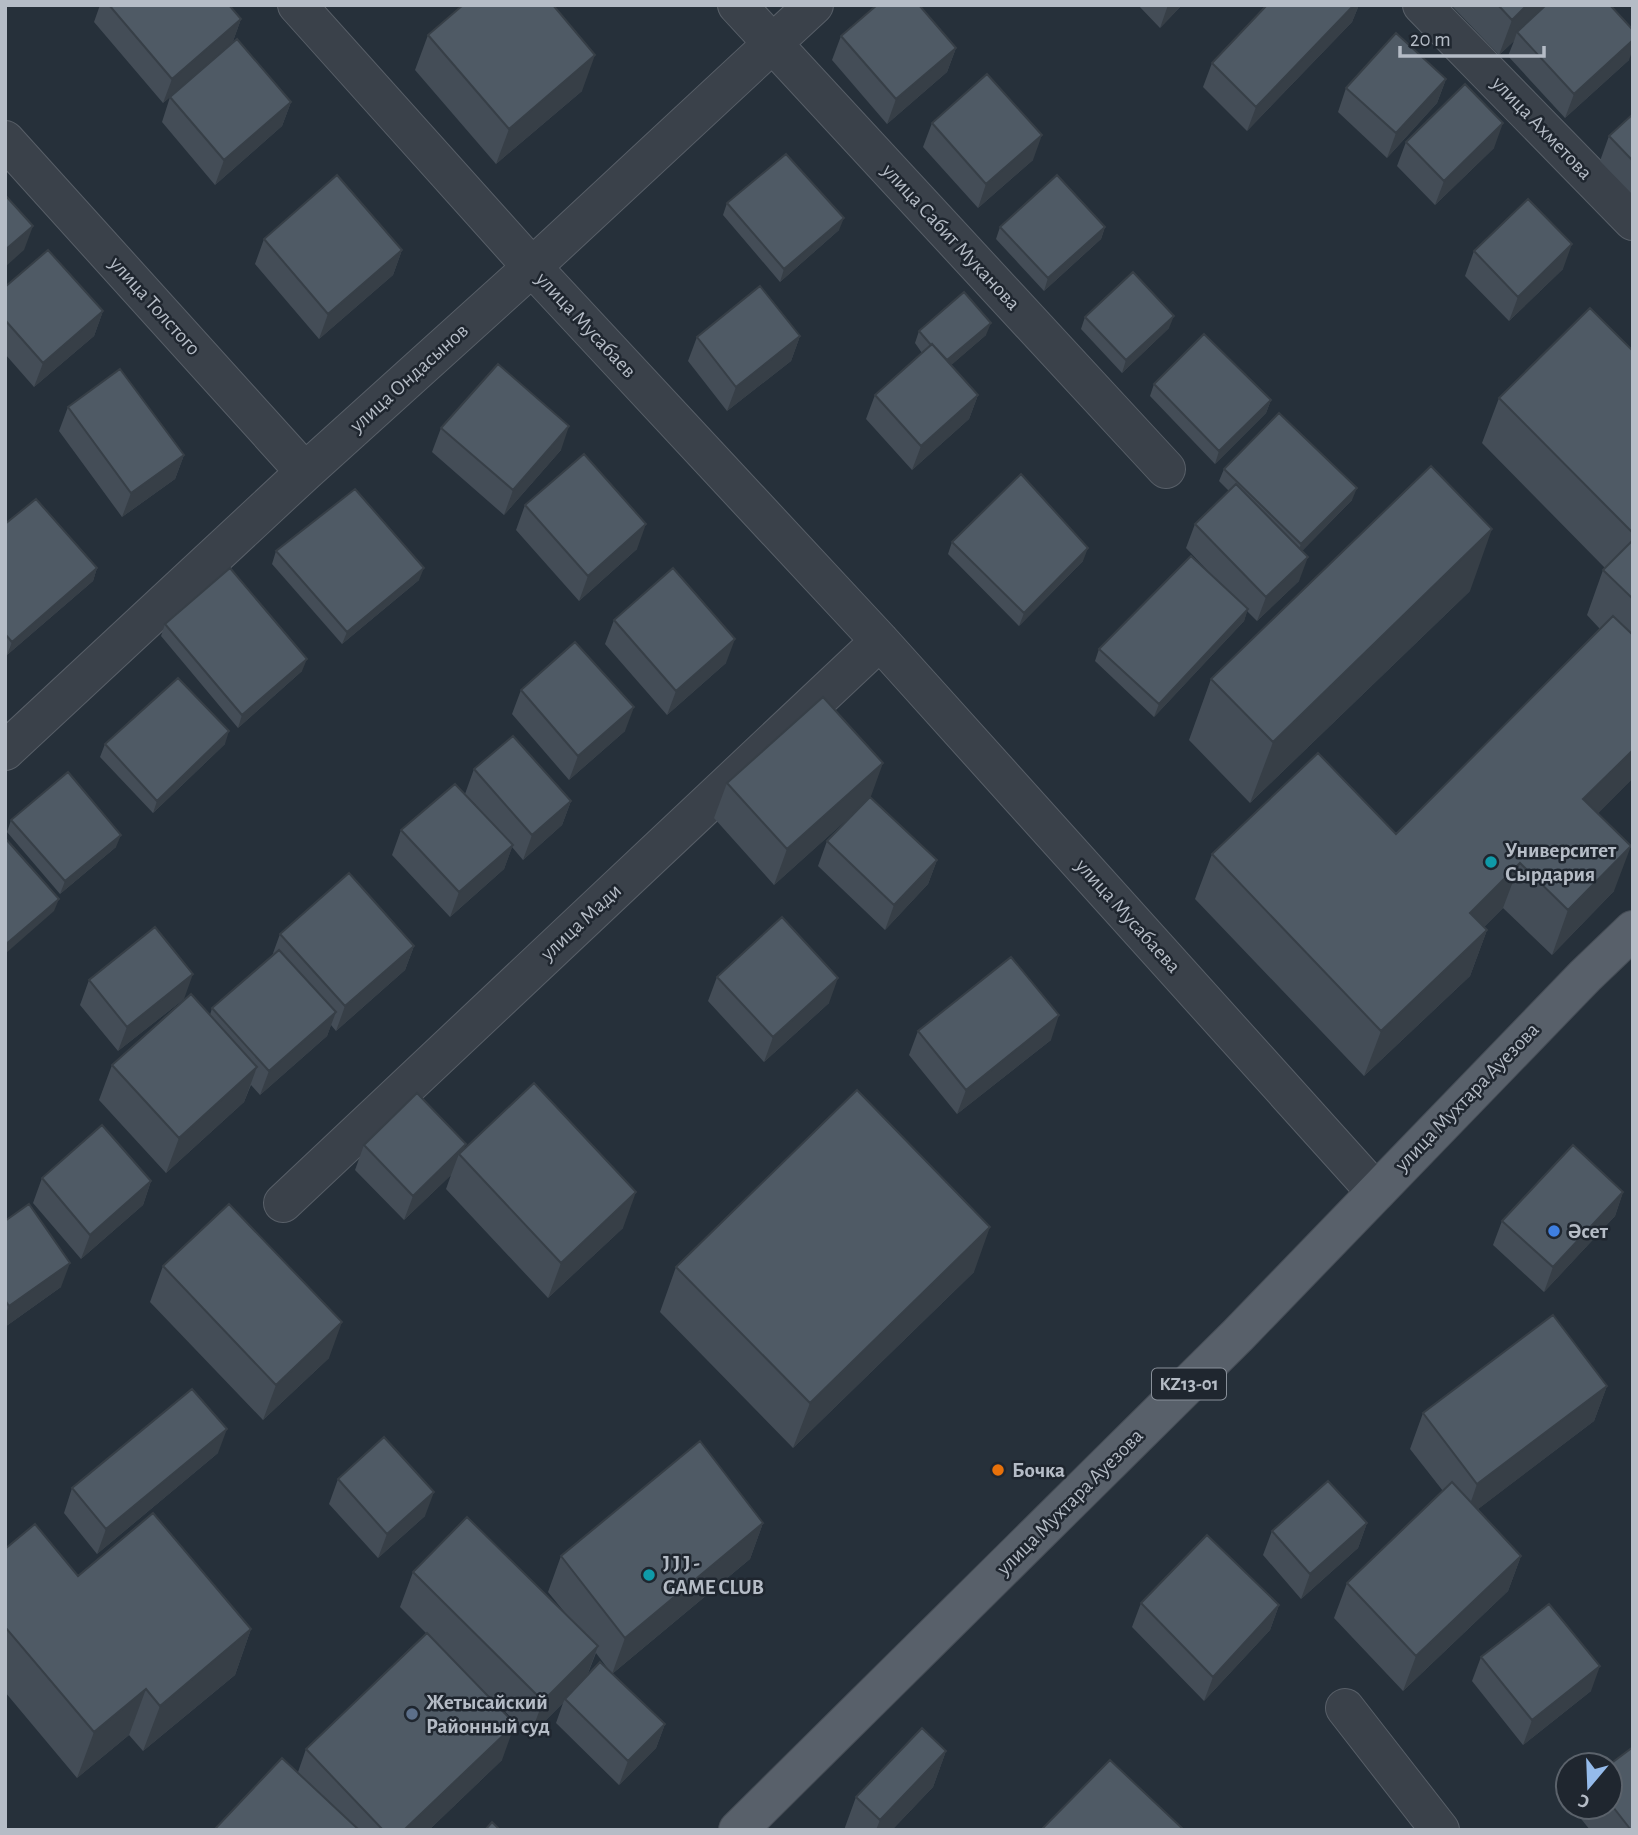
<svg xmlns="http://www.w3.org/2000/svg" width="1638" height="1835" font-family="'Alegreya Sans',sans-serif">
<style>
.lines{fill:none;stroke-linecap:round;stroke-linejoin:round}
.minor-casing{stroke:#585f68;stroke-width:40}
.major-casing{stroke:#464d56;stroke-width:40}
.minor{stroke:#3a414a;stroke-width:38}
.major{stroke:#58606a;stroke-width:38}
.wall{fill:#444d57;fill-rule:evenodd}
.shaded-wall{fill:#373f47}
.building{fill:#4f5a65;stroke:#373f47;stroke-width:2}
.culture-dot{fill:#0f9aa8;stroke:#1f262f;stroke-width:2.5}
.shop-dot{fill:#3f7fe0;stroke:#1f262f;stroke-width:2.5}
.food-dot{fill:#e8710a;stroke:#1f262f;stroke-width:2.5}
.service-dot{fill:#5c6f8a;stroke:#1f262f;stroke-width:2.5}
.labels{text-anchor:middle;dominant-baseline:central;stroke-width:5;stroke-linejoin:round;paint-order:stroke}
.shield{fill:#1f262f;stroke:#888f99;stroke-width:2}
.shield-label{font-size:19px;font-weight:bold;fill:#b5bcc6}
.street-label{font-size:21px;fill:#b5bcc6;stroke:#1f262f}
.poi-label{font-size:21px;font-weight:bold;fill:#b5bcc6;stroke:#1f262f;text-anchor:start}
</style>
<rect width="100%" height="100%" fill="#26303a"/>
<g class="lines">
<defs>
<path id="minor" d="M297 5 532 267 880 641 1376 1192
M737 5 1166 469
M1422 5 1633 221
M5 140 305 472
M5 751 305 472 532 267 814 5
M283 1203 880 641
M1345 1708 1440 1830"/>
<path id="major" d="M738 1830 1238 1335 1585 976 1633 930"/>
</defs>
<!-- minor casing -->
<use href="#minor" class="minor-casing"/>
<!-- major casing -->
<use href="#major" class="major-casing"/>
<!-- minor -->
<use href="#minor" class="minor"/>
<!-- major -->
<use href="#major" class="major"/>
</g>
<!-- wall -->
<path class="wall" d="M100 5H229L241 19 232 44 291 102 282 126 215 185 162 122 170 97 219 55 163 103 94 22Z
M1138 5H1182L1160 28Z
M1267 5H1359L1352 22 1247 131 1203 87 1212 63Z
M1451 5H1610L1629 60 1565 118 1508 56 1514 41 1499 55Z
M428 35 582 91 496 164 415 70Z
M841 36 956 48 947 72 887 124 832 60Z
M1446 79 1437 103 1387 158 1338 112 1346 88Z
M1633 114V195L1600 161 1609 136Z
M932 123 1033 160 978 208 923 147Z
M1406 142 1494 148 1435 205 1397 166Z
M727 203 839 230 780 282 723 215Z
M1000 227H1105L1101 239 1044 291 996 239Z
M264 239 402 250 393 275 319 339 255 264Z
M1474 251 1563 269 1509 321 1465 276Z
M5 287 103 311 94 336 34 387 5 354Z
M1085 317 1169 328 1122 373 1081 329Z
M919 331 986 335 951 365 978 395 969 419 912 470 866 419 875 395 922 353 915 343Z
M800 336 791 361 727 411 688 361 697 337Z
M1633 351V778L1598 813 1614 891 1552 955 1503 908 1484 927 1487 930 1470 976 1364 1076 1195 899 1212 854 1396 834 1600 629 1587 615 1603 570 1605 568 1482 443 1499 398Z
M1154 384 1271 400 1266 413 1215 464 1150 396Z
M68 407 184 455 175 479 122 517 59 431Z
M441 428 561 450 504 515 432 452Z
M1224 469 1352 500 1302 551 1299 581 1257 621 1247 611 1244 621 1154 717 1095 661 1099 649 1208 571 1186 548 1195 524 1229 491 1219 481Z
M525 505 637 549 579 601 516 530Z
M5 524 97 568 93 581 7 655 5 652Z
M952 542 1083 561 1019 626 948 554Z
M276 551 419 580 342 644 272 564Z
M1470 591 1250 803 1189 740 1211 679Z
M614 620 726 663 667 715 605 644Z
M165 624 302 671 238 728 161 636Z
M521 690 625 731 569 780 512 714Z
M105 744H225L153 813 100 757Z
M474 769 571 801 562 825 523 860 512 847 504 869 450 917 392 855 401 830 476 805 465 794Z
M727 783 870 797 937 860 928 884 885 930 818 866 827 841 854 813 774 885 714 818Z
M11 820 116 847 60 894 7 832Z
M280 934 414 946 405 970 336 1031 331 1025 327 1036 260 1095 251 1085 244 1102 166 1173 99 1100 112 1065 210 1015 212 1008 272 956Z
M717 977 829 1003 764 1062 708 1001Z
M89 980 184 999 118 1051 80 1005Z
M918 1031 1051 1040 957 1114 909 1055Z
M364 1145 465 1148 623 1228 548 1298 446 1189 451 1175 404 1220 355 1170Z
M42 1178 151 1181 143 1205 81 1259 33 1203Z
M1623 1192 1615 1216 1544 1292 1493 1245 1502 1221Z
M5 1221 61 1287 5 1327Z
M163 1266 329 1358 263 1420 150 1302Z
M676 1267 974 1272 793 1448 660 1312Z
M1607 1386 1594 1421 1478 1509 1521 1556 1508 1591 1403 1691 1334 1618 1347 1583 1443 1491 1410 1449 1423 1413Z
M218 1453 97 1554 64 1513 72 1488Z
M338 1479 425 1516 378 1558 329 1504Z
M763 1523 750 1559 612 1674 665 1724 656 1748 619 1785 556 1723 563 1703 530 1736 447 1655 502 1760 429 1830H214L298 1772 306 1749 426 1633 400 1607 413 1572 566 1614 548 1592 561 1556ZM596 1653 611 1673 587 1676Z
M1367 1523 1358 1548 1301 1599 1263 1555 1272 1531Z
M5 1549 78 1576 251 1629 235 1675 143 1751 129 1735 77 1778 5 1692Z
M1141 1603 1279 1605 1270 1630 1204 1701 1132 1627Z
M1481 1657 1591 1691 1523 1745 1472 1681Z
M946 1751 933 1787 892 1830H844L856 1797Z
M1610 1765 1633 1830H1590L1578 1815 1581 1807H1610Z"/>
<!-- shaded-wall -->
<path class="shaded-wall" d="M1168 5H1182L1160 28Z
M1354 5H1359L1352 22 1247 131 1256 107Z
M1527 5H1551L1517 32 1514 41 1499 55 1512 20Z
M241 19 232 44 163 103 172 79Z
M1633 40V49L1629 60 1565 118 1574 94Z
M956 48 947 72 887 124 896 99Z
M595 55 582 91 496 164 509 129Z
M1446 79 1437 103 1387 158 1396 133Z
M291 102 282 126 215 185 224 160Z
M1503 123 1494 148 1435 205 1444 181Z
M1042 135 1033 160 978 208 986 184Z
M844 218 839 230 780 282 784 269Z
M33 226 24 250 5 267V250Z
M1105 227 1101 239 1044 291 1048 278Z
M1572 244 1563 269 1509 321 1518 297Z
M402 250 393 275 319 339 328 314Z
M103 311 94 336 34 387 43 363Z
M1174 316 1169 328 1122 373 1126 360Z
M991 323 986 335 941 374 945 362Z
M800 336 791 361 727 411 736 387Z
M978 395 969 419 912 470 921 446Z
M1271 400 1266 413 1215 464 1219 451Z
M569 426 561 450 504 515 513 490Z
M184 455 175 479 122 517 131 493Z
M1357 488 1352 500 1297 556 1301 544Z
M646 524 637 549 579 601 588 576Z
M1492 529 1470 591 1250 803 1273 742Z
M1088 548 1083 561 1019 626 1024 613Z
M1308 557 1299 581 1257 621 1266 597Z
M97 568 93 581 7 655 12 642Z
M424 568 419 580 342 644 347 632Z
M1248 609 1244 621 1154 717 1159 704Z
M735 639 726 663 667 715 676 691Z
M307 659 302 671 238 728 242 715Z
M634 707 625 731 569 780 578 756Z
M229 731 225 744 153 813 157 801Z
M1633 750V778L1567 845 1583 799Z
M883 763 870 799 774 885 787 849Z
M571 801 562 825 523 860 532 835Z
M121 835 116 847 60 894 65 881Z
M513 845 504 869 450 917 459 892Z
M1631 846 1614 891 1552 955 1568 910Z
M937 860 928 884 885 930 894 905Z
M1520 863 1503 908 1453 958 1470 913Z
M59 899 54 911 5 954V945Z
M1487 930 1470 976 1364 1076 1381 1031Z
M414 946 405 970 336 1031 345 1006Z
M193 974 184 999 118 1051 127 1027Z
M838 978 829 1003 764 1062 773 1037Z
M336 1012 327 1036 260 1095 269 1071Z
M1059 1015 1051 1040 957 1114 966 1090Z
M257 1067 244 1102 166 1173 179 1138Z
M466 1144 461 1157 459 1154 451 1175 404 1220 413 1196Z
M151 1181 143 1205 81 1259 90 1235Z
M636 1192 623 1228 548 1298 561 1263Z
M1623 1192 1615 1216 1544 1292 1553 1267Z
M990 1227 974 1272 793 1448 810 1403Z
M70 1263 61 1287 5 1327V1316L9 1306Z
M342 1322 329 1358 263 1420 276 1385Z
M1607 1386 1594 1421 1465 1519 1477 1484Z
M227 1429 218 1453 97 1554 106 1529Z
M434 1492 425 1516 378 1558 387 1534Z
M763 1523 750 1559 612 1674 625 1638Z
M1367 1523 1358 1548 1301 1599 1310 1574Z
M1521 1556 1508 1591 1403 1691 1416 1656Z
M1279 1605 1270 1630 1204 1701 1213 1677Z
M251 1629 235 1675 143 1751 160 1706Z
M598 1646 585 1681 565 1699 563 1703 530 1736 543 1701Z
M1600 1666 1591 1691 1523 1745 1532 1720Z
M146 1689 129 1735 77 1778 94 1732Z
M515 1724 502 1760 429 1830H404Z
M665 1724 656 1748 619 1785 628 1761Z
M946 1751 933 1787 892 1830H876L880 1820Z"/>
<!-- building -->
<path class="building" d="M109 5H229L241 19 172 79Z
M463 5H553L595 55 509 129 428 35Z
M877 5H919L956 48 896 99 841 36Z
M1267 5H1354L1256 107 1212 63Z
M1498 5H1527L1512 20Z
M1546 5H1610L1633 30V40L1574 94 1517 32Z
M1396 33 1446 79 1396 133 1346 88Z
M237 39 291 102 224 160 170 97Z
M987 74 1042 135 986 184 932 123Z
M1465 84 1503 123 1444 181 1406 142Z
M1633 114V161L1609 136Z
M786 154 844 218 784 269 727 203Z
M337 175 402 250 328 314 264 239Z
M1057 175 1105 227 1048 278 1000 227Z
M5 195 33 226 5 250Z
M1528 199 1572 244 1518 297 1474 251Z
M48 250 103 311 43 363 5 320V287Z
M1133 272 1174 316 1126 360 1085 317Z
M760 286 800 336 736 387 697 337Z
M964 292 991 323 947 360 932 344 931 345 919 331Z
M1590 308 1633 351V533L1499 398Z
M1204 334 1271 400 1219 451 1154 384Z
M932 344 978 395 921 446 875 395Z
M498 364 569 426 513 490 441 428Z
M120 369 184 455 131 493 68 407Z
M1279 413 1357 488 1301 544 1224 469Z
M584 454 646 524 588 576 525 505Z
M1431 466 1492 529 1273 742 1211 679Z
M1021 474 1088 548 1024 613 952 542Z
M1236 484 1308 557 1266 597 1195 524Z
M355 489 424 568 347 632 276 551Z
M36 499 97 568 12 642 5 634V524Z
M1633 540V599L1603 570Z
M1191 556 1248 609 1159 704 1099 649Z
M230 568 307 659 242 715 165 624Z
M673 568 735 639 676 691 614 620Z
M1613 616 1633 635V750L1583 799 1631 846 1568 910 1520 863 1470 913 1487 930 1381 1031 1212 854 1318 753 1396 834Z
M575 642 634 707 578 756 521 690Z
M178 678 229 731 157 801 105 744Z
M823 697 883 763 787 849 727 783Z
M513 736 571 801 532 835 474 769Z
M68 772 121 835 65 881 11 820Z
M455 784 513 845 459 892 401 830Z
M870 797 937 860 894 905 827 841Z
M5 838 59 899 5 945Z
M349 873 414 946 345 1006 280 934Z
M782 917 838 978 773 1037 717 977Z
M155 927 193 974 127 1027 89 980Z
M279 950 336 1012 269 1071 212 1008Z
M1011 957 1059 1015 966 1090 918 1031Z
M191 994 257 1067 179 1138 112 1065Z
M534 1083 636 1192 561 1263 459 1154Z
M857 1090 990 1227 810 1403 676 1267Z
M417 1093 466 1144 413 1196 364 1145Z
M102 1125 151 1181 90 1235 42 1178Z
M1573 1145 1623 1192 1553 1267 1502 1221Z
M29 1204 70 1263 9 1306 5 1300V1221Z
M229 1204 342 1322 276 1385 163 1266Z
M1553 1315 1607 1386 1477 1484 1423 1413Z
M192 1389 227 1429 106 1529 72 1488Z
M384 1437 434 1492 387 1534 338 1479Z
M700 1441 763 1523 625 1638 561 1556Z
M1328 1481 1367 1523 1310 1574 1272 1531Z
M1452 1482 1521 1556 1416 1656 1347 1583Z
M153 1513 251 1629 160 1706 146 1689 94 1732 5 1627V1549L35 1524 78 1576Z
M467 1517 598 1646 543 1701 413 1572Z
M1207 1535 1279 1605 1213 1677 1141 1603Z
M1549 1604 1600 1666 1532 1720 1481 1657Z
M427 1633 515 1724 404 1830H383L306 1749Z
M600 1662 665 1724 628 1761 565 1699Z
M922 1728 946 1751 880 1820 856 1797Z
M1633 1747V1830H1631L1610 1803V1765H1609Z
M282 1758 359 1830H214Z
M1110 1760 1184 1830H1041Z
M492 1822 500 1830H485Z"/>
<!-- markers -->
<g class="culture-dot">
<circle cx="1491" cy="862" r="7"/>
<circle cx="649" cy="1575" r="7"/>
</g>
<circle class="shop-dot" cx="1554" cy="1231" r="7"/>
<circle class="food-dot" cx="998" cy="1470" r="7"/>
<circle class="service-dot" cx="412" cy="1714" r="7"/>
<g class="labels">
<!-- shield labels -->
<rect class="shield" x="1152" y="1368.5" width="74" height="31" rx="5"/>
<g class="shield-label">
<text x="1189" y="1384">KZ13-01</text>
</g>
<!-- street labels -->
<g class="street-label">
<text transform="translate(1542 128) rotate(46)">улица Ахметова</text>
<text transform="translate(951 237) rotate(47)">улица Сабит Муканова</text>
<text transform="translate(155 306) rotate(48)">улица Толстого</text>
<text transform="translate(586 325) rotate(47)">улица Мусабаев</text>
<text transform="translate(409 378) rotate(-42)">улица Ондасынов</text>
<text transform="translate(1128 916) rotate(48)">улица Мусабаева</text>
<text transform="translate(581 922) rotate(-43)">улица Мади</text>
<text transform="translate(1467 1097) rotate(-46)">улица Мухтара Ауезова</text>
<text transform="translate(1070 1502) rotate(-45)">улица Мухтара Ауезова</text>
</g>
<!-- poi labels -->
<g class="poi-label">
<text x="1505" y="850">Университет<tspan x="1505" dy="24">Сырдария</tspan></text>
<text x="1568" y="1231">Әсет</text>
<text x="1012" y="1470">Бочка</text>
<text x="663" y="1563">J J J -<tspan x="663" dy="24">GAME CLUB</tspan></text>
<text x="426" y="1702">Жетысайский<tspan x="426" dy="24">Районный суд</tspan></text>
</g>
</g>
<!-- border -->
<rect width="1638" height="1835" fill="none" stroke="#b5bcc6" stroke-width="14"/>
<!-- north arrow -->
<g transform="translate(1589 1786) rotate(199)"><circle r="33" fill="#1f262f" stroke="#5b626b" stroke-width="2"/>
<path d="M0-5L12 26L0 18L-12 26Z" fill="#95bbeb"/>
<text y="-10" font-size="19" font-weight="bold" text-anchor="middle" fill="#b5bcc6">С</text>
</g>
<!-- scale -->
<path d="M1400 46v10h144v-10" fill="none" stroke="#b5bcc6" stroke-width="3.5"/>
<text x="1410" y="46" font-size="21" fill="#b5bcc6" stroke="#1f262f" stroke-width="5" paint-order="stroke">20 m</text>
</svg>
